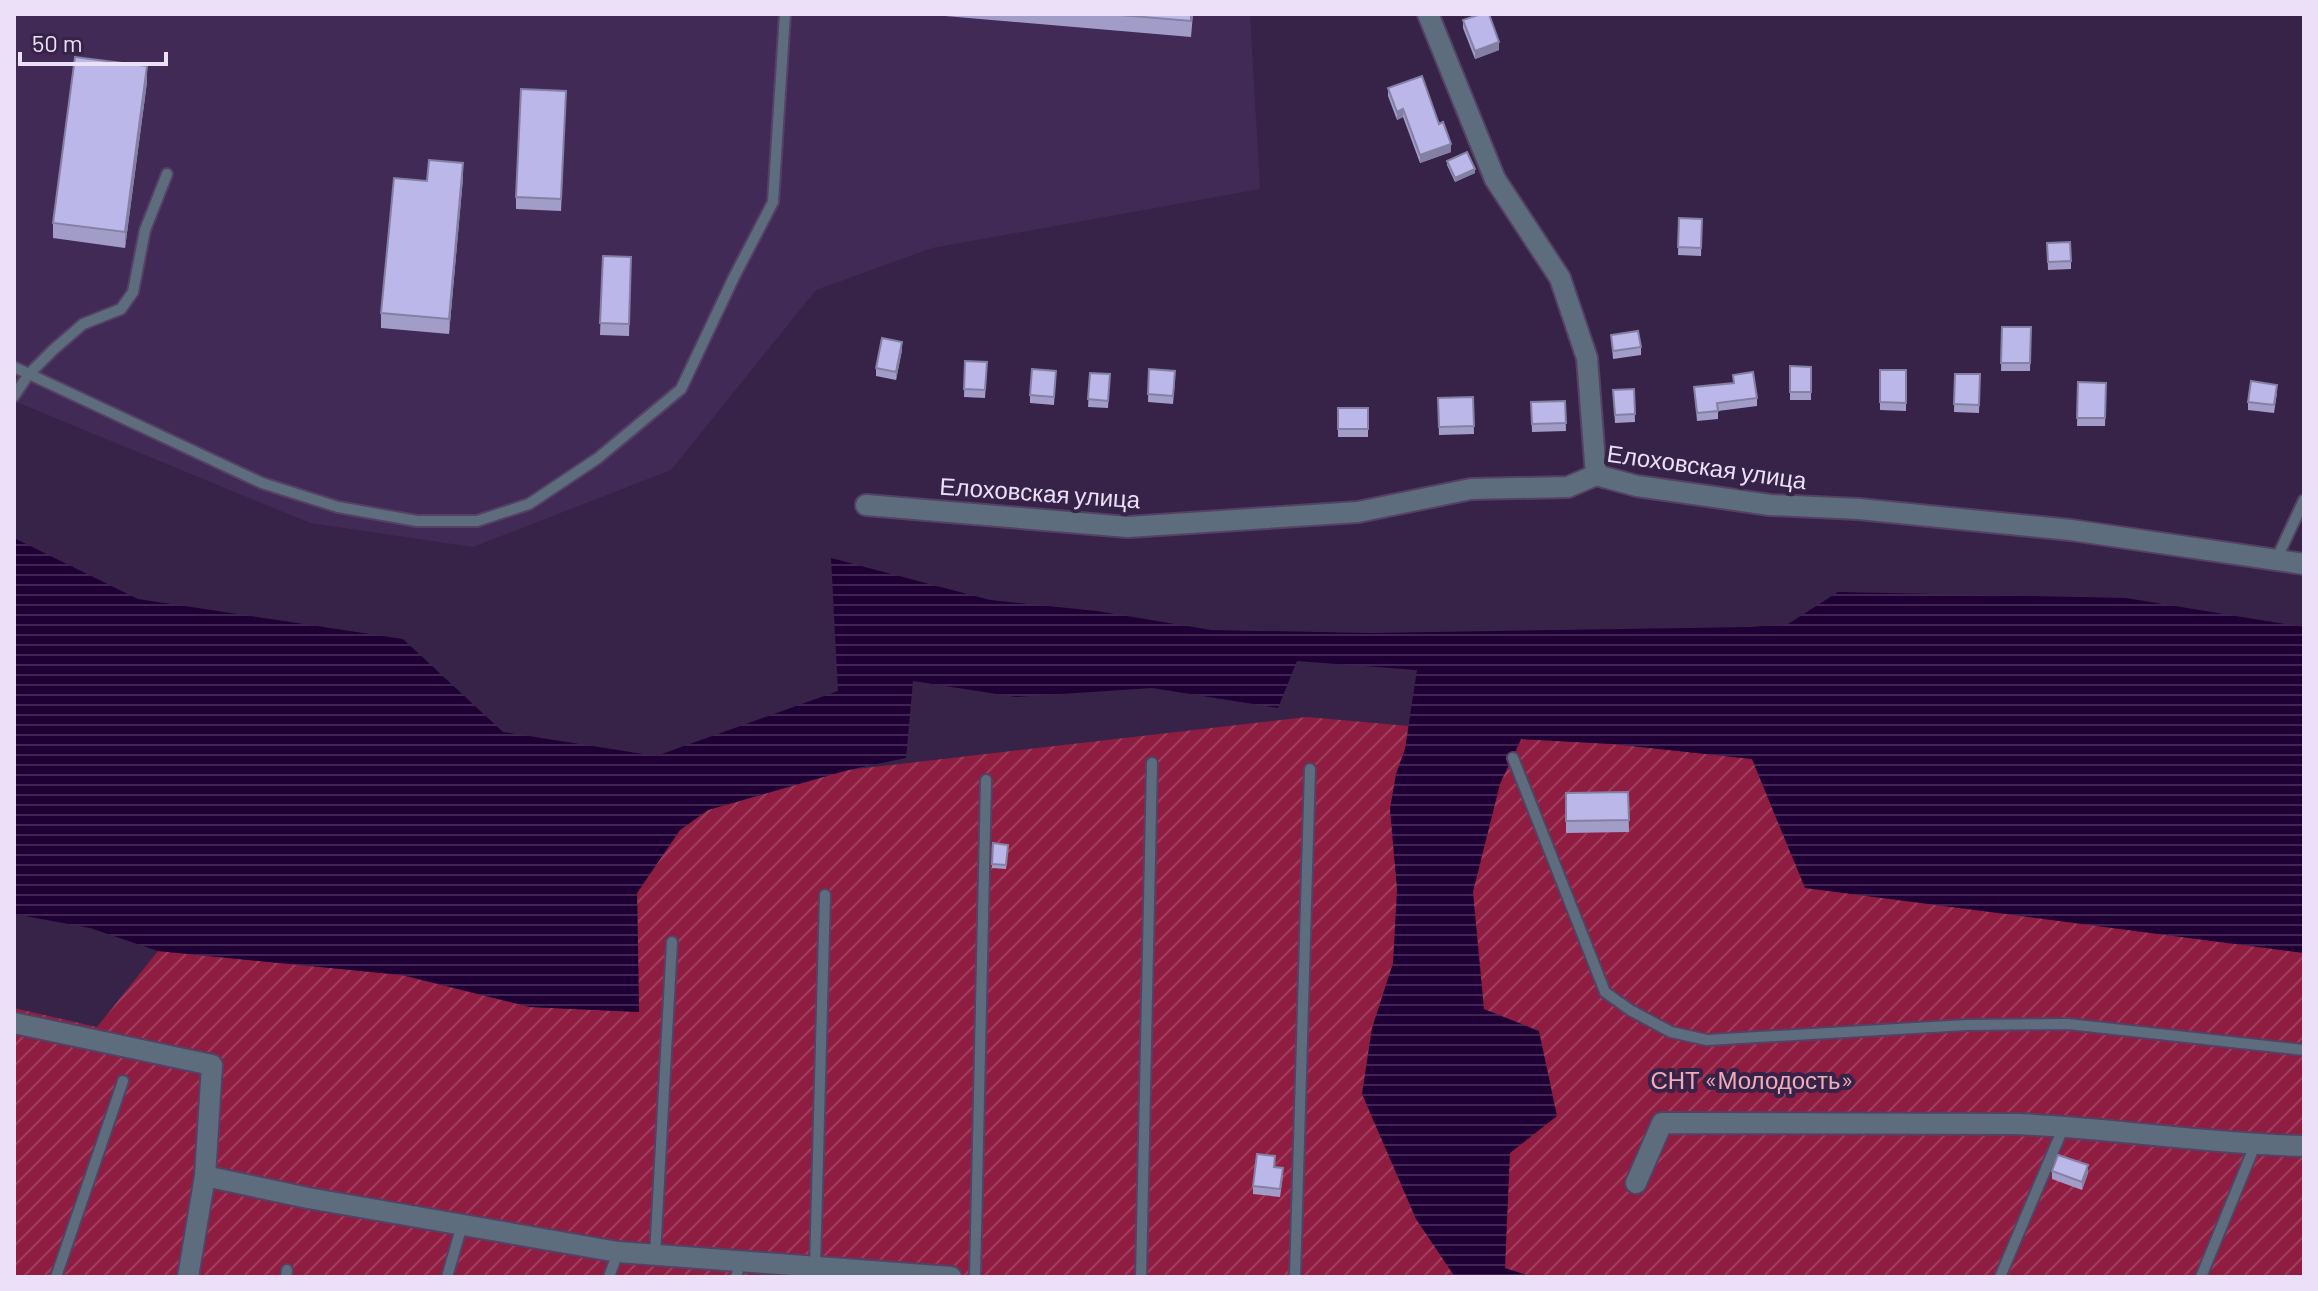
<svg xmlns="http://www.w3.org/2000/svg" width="2318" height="1291" font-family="Barlow,sans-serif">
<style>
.built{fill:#422a56}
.garden{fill:url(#garden-furrows)}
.water{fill:url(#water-rules)}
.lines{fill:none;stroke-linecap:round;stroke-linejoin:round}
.lane-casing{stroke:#544164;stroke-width:14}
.street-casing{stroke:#544164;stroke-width:24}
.lane{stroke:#5d6d7d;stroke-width:10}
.street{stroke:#5d6d7d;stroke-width:20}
.wall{fill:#a19dc8}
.shaded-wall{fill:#8380a3}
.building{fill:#bbb7e9;stroke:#8380a3;stroke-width:2}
.labels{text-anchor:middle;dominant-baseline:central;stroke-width:8;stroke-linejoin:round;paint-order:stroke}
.street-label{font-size:24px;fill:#ece0f8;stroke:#372348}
.park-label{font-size:24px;fill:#f0adb9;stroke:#372348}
</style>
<defs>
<pattern id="garden-furrows" width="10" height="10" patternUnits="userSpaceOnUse" patternTransform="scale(2)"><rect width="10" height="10" fill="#8f1d41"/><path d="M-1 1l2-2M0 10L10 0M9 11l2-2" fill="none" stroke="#9f3e5d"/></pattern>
<pattern id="water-rules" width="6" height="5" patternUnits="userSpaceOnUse" patternTransform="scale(2)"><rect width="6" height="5" fill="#1f0034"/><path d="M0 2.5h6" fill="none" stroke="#402552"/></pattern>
</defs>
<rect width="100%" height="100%" fill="#372348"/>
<!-- built -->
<path class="built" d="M14 14H1250L1260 189 932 248 816 290 671 470 473 547 310 523 14 401Z"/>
<!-- garden -->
<path class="garden" d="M1307 717 1431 728 1514 756 1521 739 1613 744 1752 759 1791 854 2304 917V1277H14V1008L97 1027 158 951 402 975 530 1007 639 1012 637 893 680 830 708 810 848 770Z"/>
<!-- water -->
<path class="water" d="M14 538 138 599 403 639 503 732 656 756 838 691 831 558 990 600 1097 611 1211 630 1370 633 1750 627 1788 624 1838 592 2126 598 2304 627V953L1805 888 1752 759 1613 744 1521 739 1500 784 1473 892 1484 1009 1539 1031 1557 1116 1510 1153 1505 1268 1533 1277H1455L1416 1219 1362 1094 1372 1028 1393 963 1397 889 1390 809 1396 774 1405 749 1417 670 1297 661 1278 708 1152 688 1016 697 913 681 906 758 848 770 708 810 680 830 637 893 639 1012 530 1007 402 975 158 951 90 928 14 914Z"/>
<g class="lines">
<defs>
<path id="lane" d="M14 367 262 483 338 507 417 521H477L529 504 598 458 681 389 734 277 773 202 785 14
M14 396 29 374 53 350 83 324 121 309 133 292 145 230 167 174
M2276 560 2304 500
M1513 758 1605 992 1630 1010 1671 1032 1707 1040 1966 1025 2068 1024 2304 1050
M655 1255 672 942
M815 1267 825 895
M56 1277 123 1081
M286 1277 287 1270
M447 1277 462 1225
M609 1277 618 1252
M736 1277 741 1261
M975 1277 986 780
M1141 1277 1152 763
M1295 1277 1310 769
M2000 1277 2064 1126
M2201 1277 2255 1145"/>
<path id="street" d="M1428 14 1495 179 1560 278 1587 358 1596 475
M866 505 1128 527 1358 512 1471 489 1568 487 1596 475 1637 486 1770 505 1859 509 2071 530 2304 564
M14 1023 212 1065 205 1176 188 1277
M205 1176 308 1198 618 1252 951 1277
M1636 1183 1662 1123 2017 1124C2113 1128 2208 1144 2304 1146"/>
</defs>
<!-- lane casing -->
<use href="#lane" class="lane-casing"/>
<!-- street casing -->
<use href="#street" class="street-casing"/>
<!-- lane -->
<use href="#lane" class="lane"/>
<!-- street -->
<use href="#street" class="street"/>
</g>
<!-- wall -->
<path class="wall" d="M945 14H1193L1191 37 945 16Z
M1463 20 1499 50 1475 59 1463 28Z
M147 82 125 248 53 238V223Z
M1388 88 1439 124 1451 152 1420 163 1403 117 1397 120 1388 96Z
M566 91 561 211 516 209V197Z
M1447 161 1475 173 1455 182 1447 165Z
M463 178 449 334 381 328V313L427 181Z
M1679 218 1702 219 1701 256 1678 255Z
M2047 243 2071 261V269L2048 270Z
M603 256 631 257 629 336 600 335Z
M2002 327H2031L2030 371H2001Z
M1611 335 1641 347V355L1613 359Z
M902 350 896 380 876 376V368Z
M965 361 987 362 985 398 964 397Z
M1790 366 1811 367V400H1790Z
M1149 369 1175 379 1173 404 1148 402Z
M1880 370H1906V411L1880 410Z
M1056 371 1054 405 1030 403V395Z
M1090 373 1110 374 1108 408 1088 407Z
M1955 374H1980L1979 413 1954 412Z
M1733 375 1757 398V406L1718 411V419L1697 421 1694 387 1733 383Z
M2078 382 2106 383 2105 426H2077Z
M1634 389 1635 422 1615 423 1613 390Z
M2277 393 2274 413 2248 410V402Z
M1473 397 1474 434 1439 435 1438 398Z
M1565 401 1566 431 1532 432 1531 402Z
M1338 408H1368V437H1338Z
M1628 792 1629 832 1566 833V793Z
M993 843 1008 845 1006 869 992 868Z
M1274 1167 1283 1176 1280 1197 1253 1194V1186Z
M2052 1171 2088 1173 2082 1190 2052 1179Z"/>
<!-- shaded-wall -->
<path class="shaded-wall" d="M1499 42V50L1475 59V51Z
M147 66V82L125 248V232Z
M1403 109V117L1397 120V112Z
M1451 144V152L1420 163V155Z
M463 163V178L449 334V319Z
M1475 169V173L1455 182V178Z
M902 342V350L896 380V372Z
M2088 1165V1173L2082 1190V1182Z"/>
<!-- building -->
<path class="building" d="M1108 14H1191V21Z
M1481 14H1489L1499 42 1475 51 1463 20Z
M75 57 147 66 125 232 53 223Z
M1422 76 1439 124 1443 122 1451 144 1420 155 1403 109 1397 112 1388 88Z
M521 89 566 91 561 199 516 197Z
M1467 152 1475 169 1455 178 1447 161Z
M429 160 463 163 449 319 381 313 394 178 427 181Z
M1679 218 1702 219 1701 248 1678 247Z
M2070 242 2071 261 2048 262 2047 243Z
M603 256 631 257 629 324 600 323Z
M2002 327H2031L2030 363H2001Z
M1638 331 1641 347 1613 351 1611 335Z
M882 338 902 342 896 372 876 368Z
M965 361 987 362 985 390 964 389Z
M1790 366 1811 367V392H1790Z
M1032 369 1056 371 1054 397 1030 395Z
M1149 369 1175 371 1173 396 1148 394Z
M1880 370H1906V403L1880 402Z
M1753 372 1757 398 1717 403 1718 411 1697 413 1694 387 1734 383 1733 375Z
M1090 373 1110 374 1108 401 1088 399Z
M1955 374H1980L1979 405 1954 404Z
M2251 381 2277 385 2274 405 2248 402Z
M2078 382 2106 383 2105 418H2077Z
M1634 389 1635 414 1615 415 1613 390Z
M1473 397 1474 426 1439 427 1438 398Z
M1565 401 1566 423 1532 424 1531 402Z
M1338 408H1368V429H1338Z
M1628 792 1629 820 1566 821V793Z
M993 843 1008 845 1006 865 992 864Z
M1257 1154 1275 1156 1274 1167 1283 1168 1280 1189 1253 1186Z
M2058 1155 2088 1165 2082 1182 2052 1171Z"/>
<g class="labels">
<!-- street labels -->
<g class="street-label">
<text transform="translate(1707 466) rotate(8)">Елоховская улица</text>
<text transform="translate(1040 492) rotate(4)">Елоховская улица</text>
</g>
<!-- park labels -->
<g class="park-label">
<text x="1752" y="1079">СНТ «Молодость»</text>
</g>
</g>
<!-- border -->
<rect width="2318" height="1291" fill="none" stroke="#ece0f8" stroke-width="32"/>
<!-- scale -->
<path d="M20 52v12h146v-12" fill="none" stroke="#ece0f8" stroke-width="4"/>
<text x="32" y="52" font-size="24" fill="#ece0f8" stroke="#372348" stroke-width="6" paint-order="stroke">50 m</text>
</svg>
